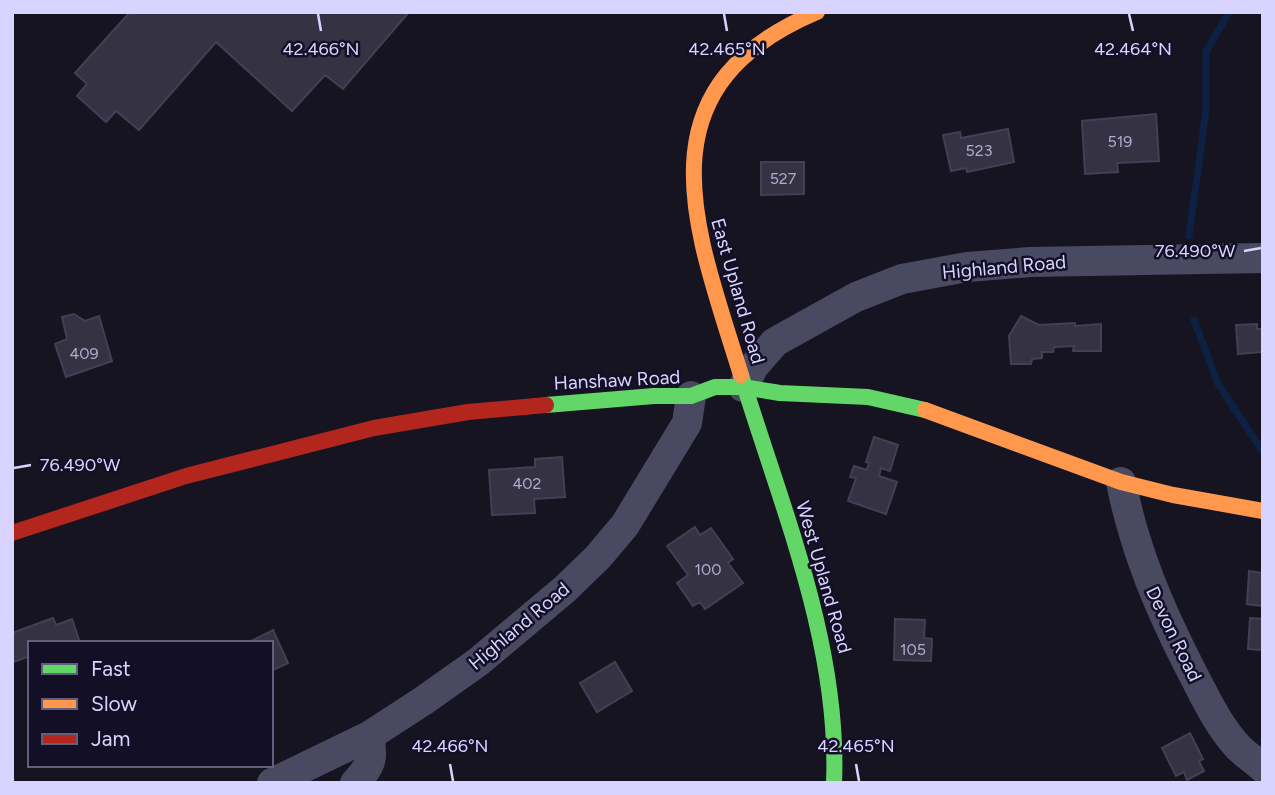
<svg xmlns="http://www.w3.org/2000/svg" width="1275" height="795" font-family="Figtree,sans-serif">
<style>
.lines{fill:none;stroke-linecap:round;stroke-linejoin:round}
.stream{stroke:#0d2144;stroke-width:7}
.building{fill:#343243;stroke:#433f54;stroke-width:2}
.street{stroke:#4a4962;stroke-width:30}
.fast{stroke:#63d668;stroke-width:16}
.slow{stroke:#ff974d;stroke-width:16}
.jam{stroke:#b3261e;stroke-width:16}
.ticks{fill:none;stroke:#d9d4ff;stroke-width:2.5}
.labels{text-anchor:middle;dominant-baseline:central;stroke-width:5;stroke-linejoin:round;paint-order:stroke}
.number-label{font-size:16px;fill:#b0acd0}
.street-label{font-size:19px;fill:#d9d4ff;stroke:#130f26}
.ticks-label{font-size:18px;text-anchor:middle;fill:#d9d4ff;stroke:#130f26;stroke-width:5;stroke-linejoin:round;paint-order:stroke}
</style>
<rect width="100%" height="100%" fill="#161421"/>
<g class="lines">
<!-- stream -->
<path class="stream" d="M1189 236 1206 110V52L1229 12
M1194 320 1218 384 1263 452"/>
</g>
<!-- building -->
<path class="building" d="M130 12H409L343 89 325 75 292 111 216 42 139 130 116 111 106 122 77 96 87 84 75 73Z
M1156 114 1159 161 1117 163 1118 172 1085 174 1082 121Z
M1008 129 1014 162 967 172 966 168 951 171 943 135 960 132 961 138Z
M761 162H804V194L761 195Z
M74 314 85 321 99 316 112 361 66 377 55 344 67 339 62 317Z
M1021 316 1039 325 1075 323V326L1101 324V351H1073L1074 346 1054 347 1053 352H1042V358L1032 359 1031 364H1011L1009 336Z
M1257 324V329H1263V358L1262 352 1238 354 1236 325Z
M874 437 898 445 890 471 881 468 879 476 897 482 886 514 848 501 856 478 850 477 854 466 867 470 869 463 866 462Z
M562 457 565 497 534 499 535 513 492 515 489 470 535 467V459Z
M695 527 700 535 711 528 733 559 728 563 743 583 705 609 700 602 693 606 677 583 688 575 667 546Z
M1249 571 1263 573V606L1247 604Z
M53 618 56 625 72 619 80 643H30V656L13 662 12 633Z
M1250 618 1263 619V650L1248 649Z
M895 619 925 620 924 638 932 639 931 661 894 660Z
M273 630 288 663 271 671V643H247Z
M615 662 632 691 597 712 580 683Z
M1190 733 1203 759 1199 761 1204 771 1187 780 1184 772 1176 776 1162 748Z"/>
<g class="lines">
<!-- street -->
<path class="street" d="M743 387 754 366 775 342 856 297 902 279 967 267 1030 262 1263 258
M1121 482C1135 552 1160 610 1193 674 1206 699 1218 725 1238 747 1245 754 1255 761 1263 768
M272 783 369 736 423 701 478 662 565 589 598 557 625 525 687 423 691 396
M355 783C371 766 374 759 369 736"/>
<!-- fast -->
<path class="fast" d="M741 375C781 506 840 644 834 783
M546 405 654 396H691L715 387H743L780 393 868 397 925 410"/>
<!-- slow -->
<path class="slow" d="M741 375C696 229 635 89 817 12
M925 410 1121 482 1173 495 1263 511"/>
<!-- jam -->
<path class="jam" d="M12 533 186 476 374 428 468 412 546 405"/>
</g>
<!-- ticks -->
<path class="ticks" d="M318 14 321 31M724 14 727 31M1129 14 1133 31M1244 251 1261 248M14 468 31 465M450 764 453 781M856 764 859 781"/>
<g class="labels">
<!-- number labels -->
<g class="number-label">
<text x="1120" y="141">519</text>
<text x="979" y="150">523</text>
<text x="783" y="178">527</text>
<text x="84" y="353">409</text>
<text x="527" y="483">402</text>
<text x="708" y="569">100</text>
<text x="913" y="649">105</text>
</g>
<!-- street labels -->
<g class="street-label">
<text transform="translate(1004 267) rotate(-5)">Highland Road</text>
<text transform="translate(738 291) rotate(74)">East Upland Road</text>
<text transform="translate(617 380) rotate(-3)">Hanshaw Road</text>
<text transform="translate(824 577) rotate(74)">West Upland Road</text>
<text transform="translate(519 626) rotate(-40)">Highland Road</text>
<text transform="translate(1174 634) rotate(64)">Devon Road</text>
</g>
</g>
<g class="ticks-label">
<text x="321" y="55">42.466°N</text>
<text x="727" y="55">42.465°N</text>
<text x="1133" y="55">42.464°N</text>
<text x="1195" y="257">76.490°W</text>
<text x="80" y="471">76.490°W</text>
<text x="450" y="752">42.466°N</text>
<text x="856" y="752">42.465°N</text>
</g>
<!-- border -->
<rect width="1275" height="795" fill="none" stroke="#d9d4ff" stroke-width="28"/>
<!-- legend -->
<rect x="28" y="641" width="245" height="126" fill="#130f26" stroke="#625e7d" stroke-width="2"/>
<rect x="42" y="664" width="35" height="10" fill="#63d668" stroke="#625e7d" stroke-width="2"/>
<text x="91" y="676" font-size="21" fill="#d9d4ff">Fast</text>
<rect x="42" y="699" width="35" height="10" fill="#ff974d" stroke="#625e7d" stroke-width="2"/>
<text x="91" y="711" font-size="21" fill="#d9d4ff">Slow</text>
<rect x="42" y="734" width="35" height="10" fill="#b3261e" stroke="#625e7d" stroke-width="2"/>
<text x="91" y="746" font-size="21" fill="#d9d4ff">Jam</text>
</svg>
